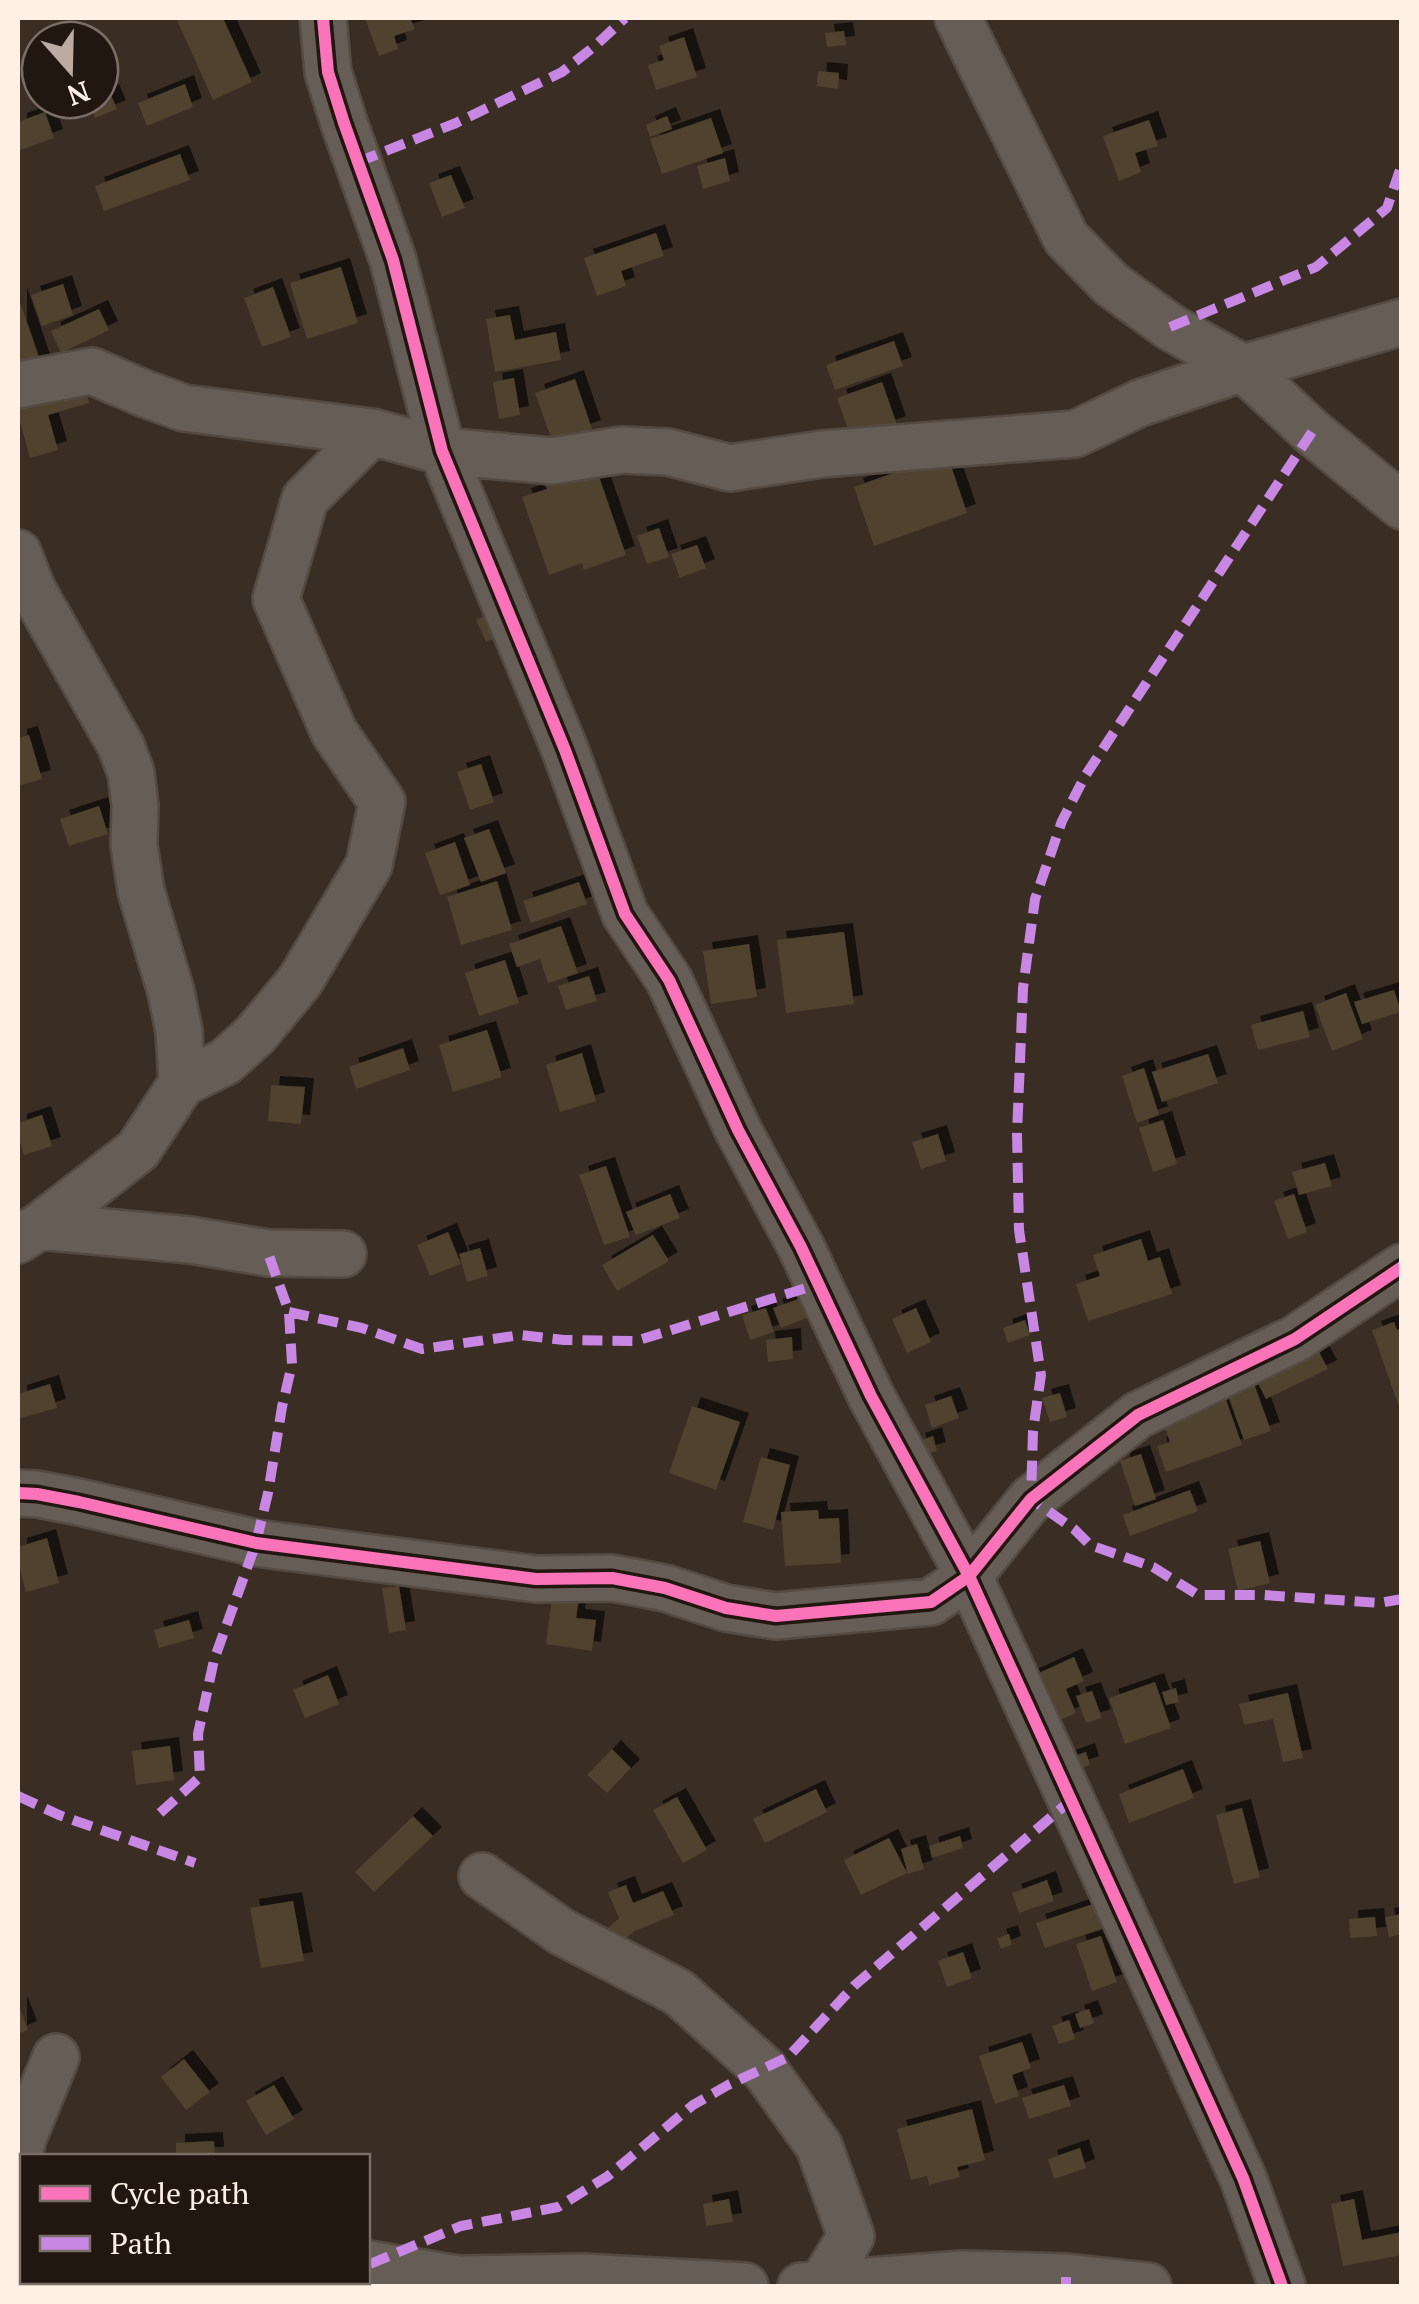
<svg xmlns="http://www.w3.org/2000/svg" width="1419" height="2304" font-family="'PT Serif',serif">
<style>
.building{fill:#4f422f;filter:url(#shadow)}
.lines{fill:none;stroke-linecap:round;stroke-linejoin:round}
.minor-casing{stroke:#544a42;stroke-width:50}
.minor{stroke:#665d56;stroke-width:45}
.quiet{stroke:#c787e3;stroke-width:10;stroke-dasharray:20 10;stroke-linecap:butt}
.cycleway-casing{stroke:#211710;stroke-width:19}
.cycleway{stroke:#fb73b8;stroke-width:12}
</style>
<defs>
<filter id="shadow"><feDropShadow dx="9" dy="-9" stdDeviation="0" flood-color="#0009"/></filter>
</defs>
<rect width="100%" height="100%" fill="#392d24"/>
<!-- building -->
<path class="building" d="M176 18H223L252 82 213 100Z
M365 18H410L415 29 394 36 398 49 379 56Z
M844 31 846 45 827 47 825 33Z
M684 37 697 77 656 90 648 65 664 60 659 46Z
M818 71 839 73 838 89 817 86Z
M185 84 193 107 147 126 138 103Z
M110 93 117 109 95 118 89 101 100 100V97Z
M45 112 54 138 18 151V122Z
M667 116 672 129 650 137 646 125Z
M711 118 723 153 662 174 650 139Z
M1149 120 1158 146 1135 153 1141 172 1119 181 1103 136Z
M180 154 190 180 104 211 95 186Z
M725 158 730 181 703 189 697 166Z
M451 175 465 208 442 217 429 183Z
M656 233 664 256 621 271 626 286 597 296 584 258Z
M341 267 358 323 307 339 290 283Z
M63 284 73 315 42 326 31 295Z
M273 287 291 337 262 347 244 298Z
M18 296 41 363 18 371Z
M99 309 109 330 61 353 51 331Z
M510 315 515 340 556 332 561 360 495 372 486 319Z
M894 341 903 366 835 390 826 365Z
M82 376 89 403 48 415 58 450 30 458 18 414V394Z
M514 378 520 415 499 419 493 382Z
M575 379 592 429 553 443 535 393Z
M882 382 897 425 852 441 837 398Z
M947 454 967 513 874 546 854 487Z
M597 471 626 555 584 570 582 563 549 575 522 497 547 489 544 482Z
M659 528 669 557 647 564 637 536Z
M697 545 706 568 680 578 671 554Z
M495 610 506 633 486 642 476 620Z
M29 735 42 779 18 786V738Z
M481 764 494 802 470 810 457 772Z
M99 806 108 834 69 846 60 819Z
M489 829 506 873 481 882 464 838Z
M455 842 470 885 440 895 425 853Z
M497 881 512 930 461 945 447 897Z
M579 882 587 904 531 923 523 901Z
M561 926 578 973 548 983 540 959 517 967 509 944Z
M844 932 854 1004 786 1013 777 940Z
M749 944 757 997 711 1004 703 951Z
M505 960 519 1003 479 1016 465 973Z
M589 976 597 1001 566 1010 558 986Z
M1394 990 1401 1012 1362 1024 1354 1002Z
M1346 993 1363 1039 1332 1051 1315 1005Z
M1303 1011 1310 1037 1258 1050 1251 1025Z
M487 1030 502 1077 453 1092 439 1045Z
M403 1048 410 1070 356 1089 349 1067Z
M582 1053 596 1101 560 1112 546 1065Z
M1208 1054 1218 1083 1162 1102 1152 1072Z
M1144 1068 1159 1115 1137 1123 1122 1076Z
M271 1085 305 1087 301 1124 268 1121Z
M42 1115 52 1146 24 1155 18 1135V1123Z
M1163 1120 1177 1164 1153 1172 1139 1128Z
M938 1134 946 1161 921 1169 912 1142Z
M1325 1163 1332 1186 1299 1195 1292 1172Z
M606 1166 630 1237 604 1245 579 1175Z
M670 1194 680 1218 636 1235 626 1212Z
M1294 1194 1307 1232 1288 1239 1274 1201Z
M448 1232 461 1264 430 1276 417 1245Z
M653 1235 669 1261 617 1291 602 1265Z
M1141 1239 1148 1261 1160 1257 1172 1294 1088 1321 1076 1284 1100 1276 1093 1255Z
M480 1248 488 1276 467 1282 459 1254Z
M810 1295 817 1314 781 1328 773 1308Z
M766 1308 774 1332 750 1340 742 1315Z
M916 1308 931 1342 907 1353 892 1319Z
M1025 1320 1030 1335 1008 1343 1003 1328Z
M1394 1322 1397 1330 1402 1328V1406L1399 1407 1372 1330Z
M792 1337 793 1359 768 1362 766 1340Z
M1318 1350 1328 1369 1266 1399 1256 1379Z
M1253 1381 1271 1431 1244 1440 1226 1390Z
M50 1384 57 1408 18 1419V1394Z
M1060 1393 1067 1417 1050 1422 1042 1398Z
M1224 1394 1242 1445 1166 1472 1157 1446 1170 1442 1161 1417Z
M951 1396 959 1418 932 1428 925 1405Z
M692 1406 740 1422 716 1490 669 1473Z
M933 1436 937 1451 920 1456 916 1442Z
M1141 1454 1156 1499 1135 1506 1120 1461Z
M761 1457 790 1465 773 1530 743 1522Z
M1190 1490 1198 1511 1130 1536 1123 1515Z
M818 1510 819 1519 839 1518 841 1563 785 1566 781 1512Z
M47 1538 59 1583 26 1592 18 1562V1547Z
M1260 1541 1270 1583 1238 1591 1228 1549Z
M399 1586 406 1630 389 1633 382 1588Z
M553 1590 580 1593 576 1618 596 1620 592 1651 546 1644Z
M189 1620 194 1638 159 1648 154 1630Z
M1074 1657 1084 1681 1066 1689 1076 1713 1049 1725 1028 1678Z
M328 1675 339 1704 305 1718 293 1690Z
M1155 1682 1171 1728 1125 1744 1109 1698Z
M1176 1688 1179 1702 1166 1705 1162 1692Z
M1092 1691 1102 1718 1086 1723 1076 1696Z
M1288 1693 1303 1758 1283 1762 1273 1719 1244 1725 1239 1704Z
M170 1746 174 1780 136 1785 132 1751Z
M612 1749 631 1768 607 1793 587 1775Z
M1086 1752 1090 1765 1070 1772 1066 1759Z
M1183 1769 1194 1798 1129 1823 1119 1794Z
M816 1789 827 1812 765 1843 753 1819Z
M677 1797 707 1850 683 1863 653 1810Z
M1242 1808 1260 1877 1234 1884 1216 1815Z
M413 1816 433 1836 374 1892 355 1872Z
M960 1836 963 1848 932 1858 929 1846Z
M889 1838 907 1873 861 1895 844 1860Z
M917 1844 924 1869 908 1874 901 1849Z
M1047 1880 1054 1901 1019 1913 1012 1893Z
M626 1885 633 1903 663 1891 674 1915 635 1931 620 1943 607 1929 619 1918 608 1892Z
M293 1901 304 1961 261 1968 250 1908Z
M1099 1902 1107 1927 1045 1948 1036 1923Z
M1402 1914V1934L1389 1937 1385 1917Z
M1375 1917 1377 1936 1350 1938 1349 1919Z
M1009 1934 1012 1945 1001 1949 997 1938Z
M1101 1936 1117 1982 1092 1991 1076 1944Z
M963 1952 972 1978 947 1987 938 1961Z
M18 2004 28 2030 18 2034Z
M1089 2009 1094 2023 1080 2028 1075 2014Z
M1069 2020 1075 2039 1059 2044 1052 2026Z
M1022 2042 1031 2068 1012 2075 1019 2096 995 2104 979 2056Z
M184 2059 210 2092 186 2110 161 2077Z
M274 2085 294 2119 266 2135 246 2101Z
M1064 2085 1071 2106 1029 2119 1022 2098Z
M972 2109 985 2160 957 2167 960 2177 929 2185 927 2176 911 2180 897 2129Z
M214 2141 215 2156H176V2143Z
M1080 2148 1086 2168 1054 2179 1048 2159Z
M729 2199 733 2222 706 2226 703 2204Z
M1354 2199 1362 2240 1402 2232V2255L1343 2266 1331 2204Z"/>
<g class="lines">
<defs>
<path id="minor" d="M323 18 328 72 344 123 393 260 442 451 565 750 625 914 669 980 738 1130 801 1247 871 1396 969 1576 1243 2178 1282 2286
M958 18 1066 238 1111 284 1170 327 1243 368 1312 432 1402 506
M18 385 92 371 143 393 184 408 372 432 442 451 552 461 621 450 668 452 730 468 822 454 1075 434 1140 403 1243 368 1402 322
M18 553 32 589 121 746 131 773 135 805 134 845 141 891 171 992 179 1031 182 1083
M40 1226 190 1240 268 1253 343 1254
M18 1240 40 1226 138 1150 182 1083 225 1062 255 1035 300 981 369 865 382 802 334 732 276 599 305 499 372 432
M18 1493 37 1494 79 1502 256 1543 536 1579 612 1578 665 1588 726 1608 776 1616 931 1602 969 1576 1031 1499 1138 1415 1295 1339 1402 1267
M482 1876 562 1932 678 1992 764 2069 819 2146 851 2236 822 2284
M18 2160 23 2138 56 2057
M368 2264 458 2279 583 2277 745 2286
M142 2286 171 2282
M801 2286 963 2274 1066 2277 1148 2286"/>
</defs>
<!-- minor casing -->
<use href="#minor" class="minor-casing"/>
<!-- minor -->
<use href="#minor" class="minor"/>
<!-- quiet -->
<path class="quiet" d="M358 162 456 123 562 72 596 45 625 18
M1170 327 1316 267 1387 208 1402 164
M1312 432 1085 776 1062 821 1035 899 1023 988 1017 1134 1019 1230 1041 1375 1033 1431 1031 1499 1074 1529 1090 1545 1153 1567 1198 1595H1264L1380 1603 1402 1599
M289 1312 362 1328 422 1349 521 1335 564 1340 636 1341 819 1284
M18 1796 59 1815 195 1863
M160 1813 200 1777 198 1734 214 1660 256 1543 268 1493 282 1407 292 1364 289 1312 268 1253
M370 2264 461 2226 558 2207 608 2176 693 2105 728 2085 788 2057 855 1985 1071 1800
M1066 2277V2286"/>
<defs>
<path id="cycleway" d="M323 18 328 72 344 123 393 260 442 451 565 750 625 914 669 980 738 1130 801 1247 871 1396 969 1576 1243 2178 1282 2286
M18 1493 37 1494 79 1502 256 1543 536 1579 612 1578 665 1588 726 1608 776 1616 931 1602 969 1576 1031 1499 1138 1415 1295 1339 1402 1267"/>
</defs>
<!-- cycleway casing -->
<use href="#cycleway" class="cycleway-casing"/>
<!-- cycleway -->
<use href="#cycleway" class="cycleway"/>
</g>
<!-- border -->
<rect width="1419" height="2304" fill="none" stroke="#fff0e6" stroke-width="40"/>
<!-- legend -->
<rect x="20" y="2154" width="350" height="130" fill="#211710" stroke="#7a6e66" stroke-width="2.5"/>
<rect x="40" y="2186" width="50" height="15" fill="#fb73b8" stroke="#7a6e66" stroke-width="2.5"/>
<text x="110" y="2204" font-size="30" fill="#fff0e6">Cycle path</text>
<rect x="40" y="2236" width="50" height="15" fill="#c787e3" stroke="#7a6e66" stroke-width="2.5"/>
<text x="110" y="2254" font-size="30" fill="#fff0e6">Path</text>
<!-- north arrow -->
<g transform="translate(70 70) rotate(160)"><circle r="48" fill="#211710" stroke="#7a6e66" stroke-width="2.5"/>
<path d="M0-8L18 38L0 25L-18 38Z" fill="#baaca2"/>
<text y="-15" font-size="28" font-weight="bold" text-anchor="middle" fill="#fff0e6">N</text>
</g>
</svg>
